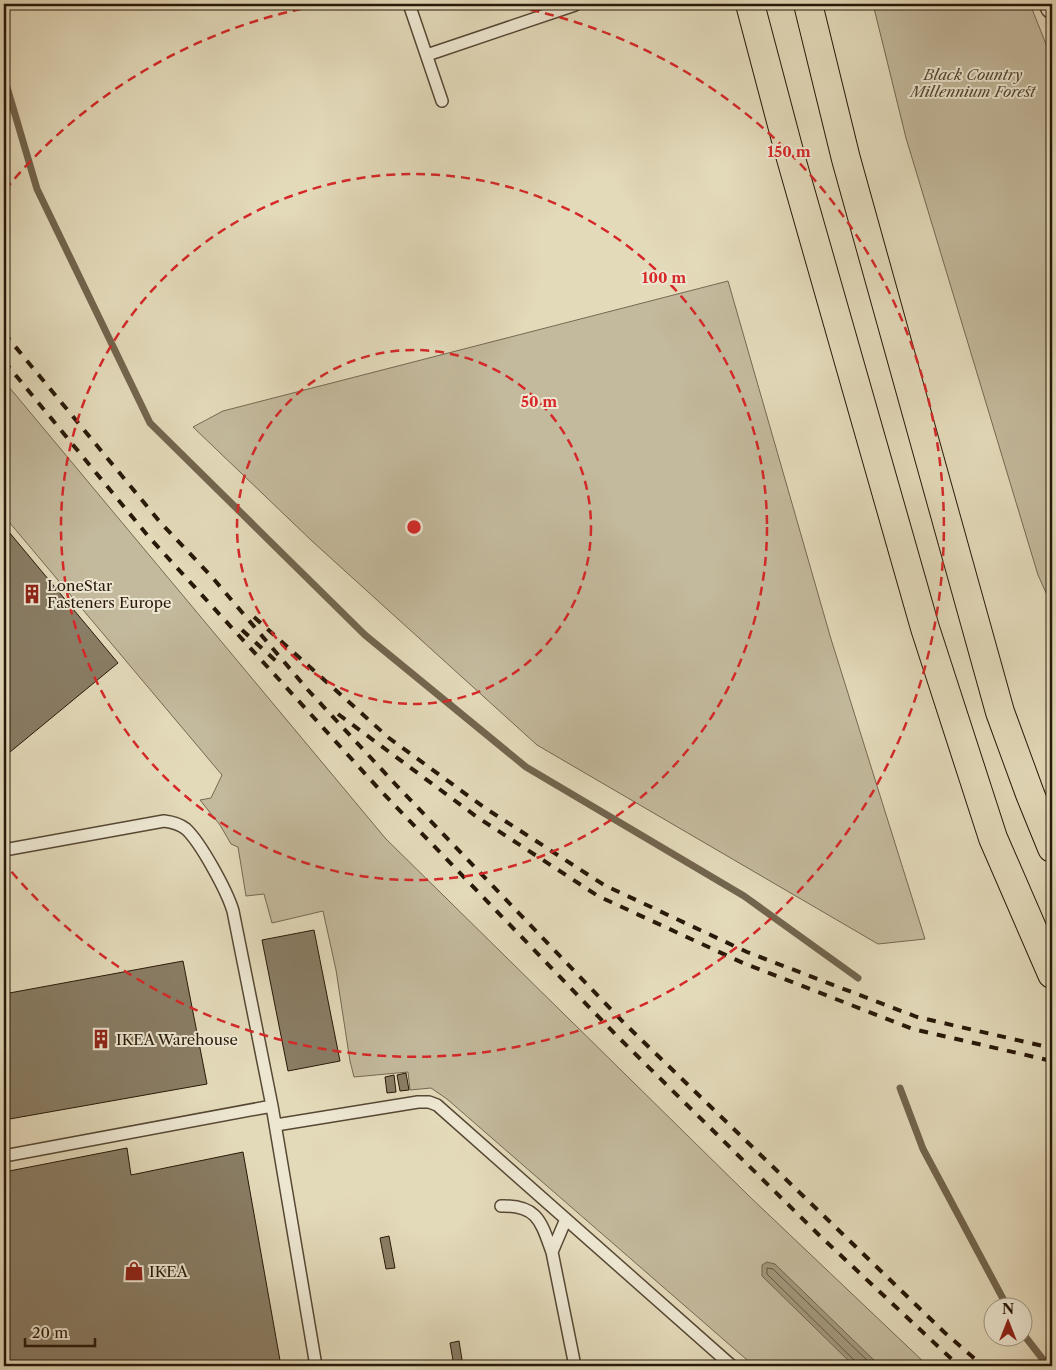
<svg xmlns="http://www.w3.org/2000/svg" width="1056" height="1370" font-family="'Libre Caslon Text',serif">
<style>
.green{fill:#c3b99c;stroke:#766852}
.water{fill:#a3987d;stroke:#72654e}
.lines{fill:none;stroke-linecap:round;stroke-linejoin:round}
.shore{stroke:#665842;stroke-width:1}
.stream{stroke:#72654e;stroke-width:7}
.building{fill:#897d65;stroke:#281808}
.lane-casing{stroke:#574834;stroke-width:14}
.street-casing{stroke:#574834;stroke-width:25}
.highway-casing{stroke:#281808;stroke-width:30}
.lane{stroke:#ede7d2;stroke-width:11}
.street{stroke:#ede7d2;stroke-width:22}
.highway{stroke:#e3daba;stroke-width:28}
.rail{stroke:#281808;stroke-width:4;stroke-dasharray:9 9;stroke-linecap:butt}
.ring{fill:none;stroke:#d62828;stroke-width:2.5;stroke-dasharray:9 6}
.labels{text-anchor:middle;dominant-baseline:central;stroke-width:4;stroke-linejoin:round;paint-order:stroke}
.park-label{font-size:15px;font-style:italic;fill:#564834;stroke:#ede7d2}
.poi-label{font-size:15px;fill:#281808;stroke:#ede7d2;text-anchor:start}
.centre{fill:#d62828;stroke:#ede7d2;stroke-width:2.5}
.ring-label{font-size:15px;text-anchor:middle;font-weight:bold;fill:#d62828;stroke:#ede7d2;stroke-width:4;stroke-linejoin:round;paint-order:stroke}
</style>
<rect width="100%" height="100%" fill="#e3daba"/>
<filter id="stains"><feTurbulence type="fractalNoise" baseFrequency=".004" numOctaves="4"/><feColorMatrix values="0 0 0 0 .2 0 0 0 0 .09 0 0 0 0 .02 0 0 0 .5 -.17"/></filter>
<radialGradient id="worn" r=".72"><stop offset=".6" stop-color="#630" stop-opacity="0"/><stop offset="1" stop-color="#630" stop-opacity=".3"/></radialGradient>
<!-- green -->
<path class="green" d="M873 4H1030L1052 59V606L1038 575 906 138Z
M728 281 831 639 925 939 878 944 537 745 313 542 193 427 223 411Z
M4 381 386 839 749 1196 928 1366H754L447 1099 431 1088 410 1090 408 1072 354 1077 350 1061 336 970 323 911 272 923 264 894 246 896 238 847 231 844 220 825 200 800 211 798 222 775 4 516Z"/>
<!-- water -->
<path class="water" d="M767 1262 775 1264 880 1366H854L762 1276V1265Z"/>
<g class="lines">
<!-- shore -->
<path class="shore" d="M857 1366 855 1361 767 1274V1268L773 1269 873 1366"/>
<!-- stream -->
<path class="stream" d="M4 77 37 189 150 423 365 635 526 767 744 896 858 978
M900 1088 923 1149 1008 1308
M1024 1335 1048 1366"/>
</g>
<!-- building -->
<path class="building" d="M4 526 118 663 4 757Z
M314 930 340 1061 288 1071 262 940Z
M183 961 207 1084 4 1120V994Z
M406 1073 409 1090 400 1091 397 1075Z
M394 1075 396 1092 387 1093 385 1077Z
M127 1148 131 1175 243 1152 281 1366H4V1172Z
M389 1236 395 1268 386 1269 380 1238Z
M459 1341 463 1366H454L450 1343Z"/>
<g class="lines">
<defs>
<path id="lane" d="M409 4 442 101
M427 55 575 5
M4 850 164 821C172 822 180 824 186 829 201 843 227 891 233 911L272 1106 316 1366
M276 1125 418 1102H429L437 1105 732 1366
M4 1156 272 1106
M501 1206C538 1205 541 1222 552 1252
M566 1219 552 1252 575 1366"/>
<path id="street" d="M1051 4 1052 7"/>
<path id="highway" d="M750 4 790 155 925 628 993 838 1052 974
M808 4 846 159 1000 712 1030 794 1052 848"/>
</defs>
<!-- lane casing -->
<use href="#lane" class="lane-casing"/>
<!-- street casing -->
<use href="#street" class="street-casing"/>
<!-- highway casing -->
<use href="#highway" class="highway-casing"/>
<!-- lane -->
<use href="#lane" class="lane"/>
<!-- street -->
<use href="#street" class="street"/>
<!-- highway -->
<use href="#highway" class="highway"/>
<!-- rail -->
<path class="rail" d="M4 333 160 522 212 577 308 690 397 786 625 1024 944 1332 983 1366
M4 361 148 536 379 789 616 1035 819 1235 959 1366
M254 617 389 738 485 808 604 885 747 952 917 1017 1052 1048
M242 630 277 662
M338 714 477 817 598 896 743 963 913 1029 1052 1061"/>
</g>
<!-- distance rings -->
<g class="ring">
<circle cx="414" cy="527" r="177"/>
<circle cx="414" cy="527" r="353"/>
<path d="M5 190A530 530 0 0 1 327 4M501 4A530 530 0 1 1 5 864"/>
</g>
<!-- icons -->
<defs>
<symbol id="building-bare" viewBox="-9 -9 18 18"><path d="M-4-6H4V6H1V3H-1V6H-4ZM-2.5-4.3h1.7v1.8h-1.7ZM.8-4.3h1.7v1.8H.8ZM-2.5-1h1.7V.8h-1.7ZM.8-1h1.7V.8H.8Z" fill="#8f2418" stroke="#ede7d2" stroke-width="2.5" paint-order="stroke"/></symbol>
<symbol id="shop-bare" viewBox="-9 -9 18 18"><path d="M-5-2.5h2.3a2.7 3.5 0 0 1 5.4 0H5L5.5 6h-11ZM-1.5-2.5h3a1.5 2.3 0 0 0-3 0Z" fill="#8f2418" stroke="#ede7d2" stroke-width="2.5" paint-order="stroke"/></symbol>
</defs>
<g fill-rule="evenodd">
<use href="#building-bare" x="18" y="580" width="28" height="28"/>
<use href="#building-bare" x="87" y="1025" width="28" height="28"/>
<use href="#shop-bare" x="120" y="1257" width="28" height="28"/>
</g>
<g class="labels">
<!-- park labels -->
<g class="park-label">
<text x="973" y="74">Black Country<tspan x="973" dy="17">Millennium Forest</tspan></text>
</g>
<!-- poi labels -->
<g class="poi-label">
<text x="47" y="585">LoneStar<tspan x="47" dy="17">Fasteners Europe</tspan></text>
<text x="116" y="1039">IKEA Warehouse</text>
<text x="149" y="1271">IKEA</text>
</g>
</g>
<circle cx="414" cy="527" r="8" class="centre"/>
<g class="ring-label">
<text x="789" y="157">150 m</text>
<text x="664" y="283">100 m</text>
<text x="539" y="407">50 m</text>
</g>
<!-- margin -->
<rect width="1056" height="1370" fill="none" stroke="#e3daba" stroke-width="20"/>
<rect x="5" y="5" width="1046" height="1360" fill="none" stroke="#281808" stroke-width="2.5"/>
<rect x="10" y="10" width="1036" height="1350" fill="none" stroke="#281808"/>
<!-- north arrow -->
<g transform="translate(1008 1322)"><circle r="24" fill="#ede7d2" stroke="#9e9481"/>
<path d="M0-4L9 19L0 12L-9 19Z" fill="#8f2418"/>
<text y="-8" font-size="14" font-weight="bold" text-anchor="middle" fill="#281808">N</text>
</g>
<!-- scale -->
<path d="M25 1338v8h70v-8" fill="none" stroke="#281808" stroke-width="2.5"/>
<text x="32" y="1338" font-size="15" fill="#281808" stroke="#ede7d2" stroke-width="4" paint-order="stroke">20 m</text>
<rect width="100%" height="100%" filter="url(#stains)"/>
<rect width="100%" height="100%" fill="url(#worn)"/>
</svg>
